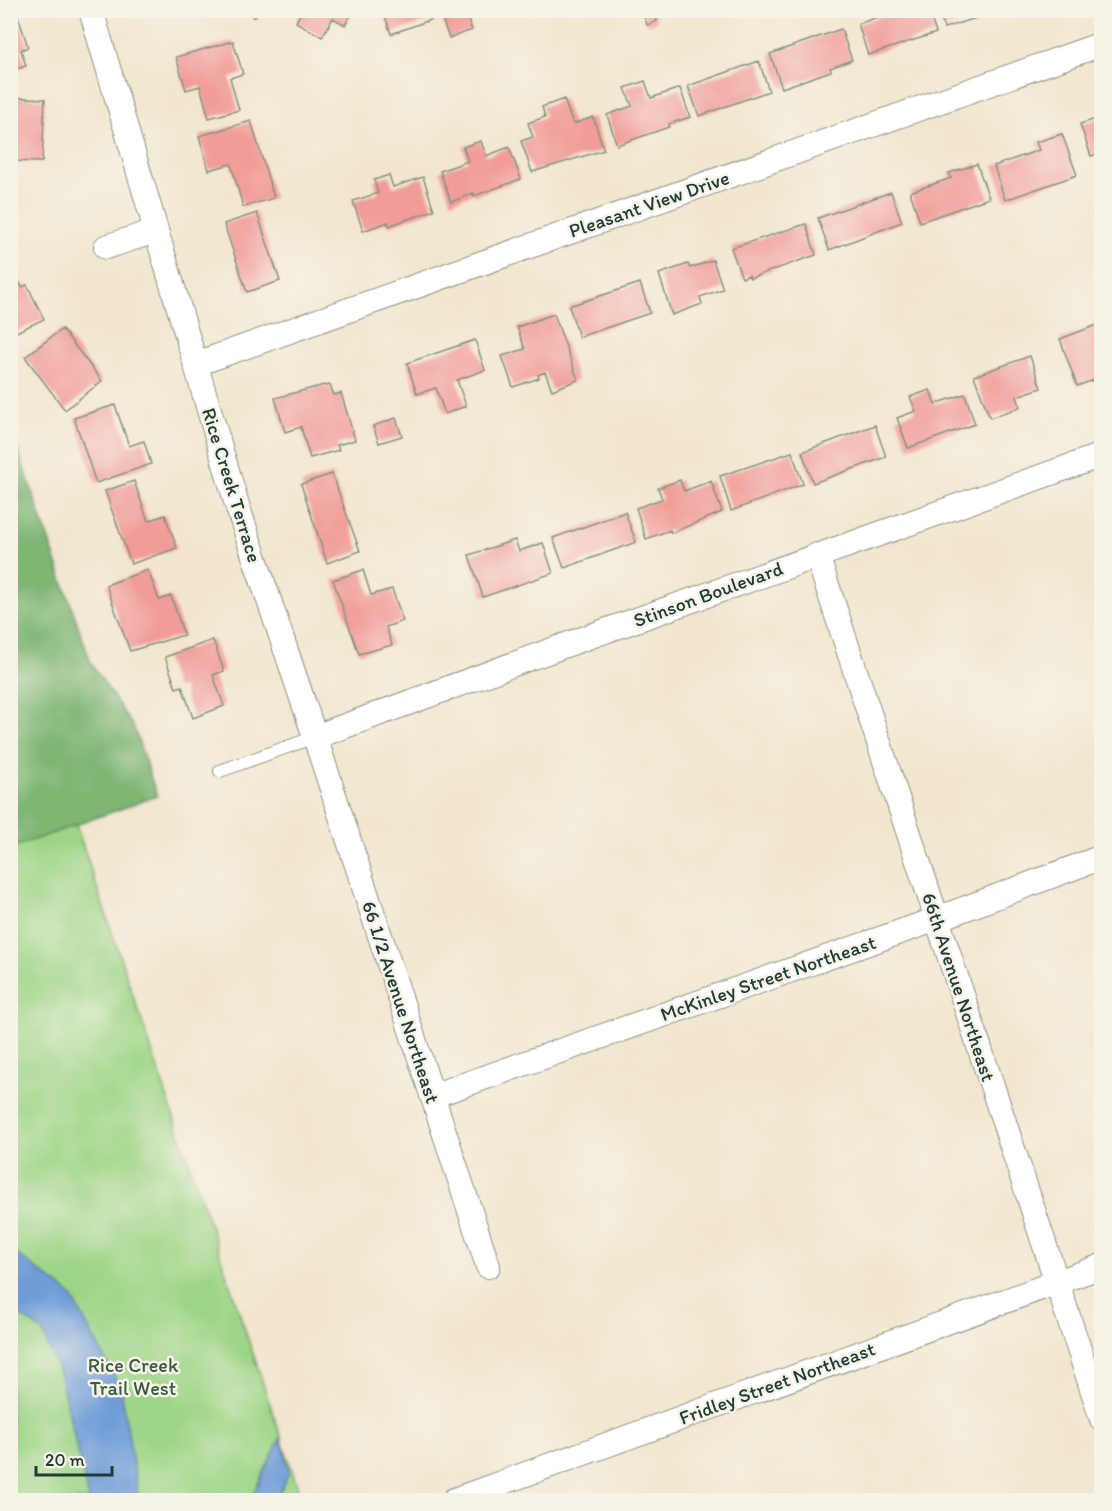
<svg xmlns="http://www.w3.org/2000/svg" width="1112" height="1511" font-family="Itim,sans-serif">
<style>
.green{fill:#9dd586;stroke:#5e895d;stroke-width:1.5}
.forest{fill:#7eb673;stroke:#4e7a54;stroke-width:1.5}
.water{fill:#6f9dd8;stroke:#476d86;stroke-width:1.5}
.building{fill:#f19c98}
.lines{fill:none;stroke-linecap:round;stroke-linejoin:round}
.lane-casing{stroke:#889281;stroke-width:14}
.street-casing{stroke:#889281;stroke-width:26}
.lane{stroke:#fff;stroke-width:12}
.street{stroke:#fff;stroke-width:24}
.labels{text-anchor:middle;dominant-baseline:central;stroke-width:5;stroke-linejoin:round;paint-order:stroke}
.street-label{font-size:20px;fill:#1f3d34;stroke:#f7f3e8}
.park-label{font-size:20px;fill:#385b44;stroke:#f7f3e8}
</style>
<rect width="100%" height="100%" fill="#f7f3e8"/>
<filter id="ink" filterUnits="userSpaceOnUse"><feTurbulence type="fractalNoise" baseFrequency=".0167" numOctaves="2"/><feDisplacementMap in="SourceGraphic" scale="12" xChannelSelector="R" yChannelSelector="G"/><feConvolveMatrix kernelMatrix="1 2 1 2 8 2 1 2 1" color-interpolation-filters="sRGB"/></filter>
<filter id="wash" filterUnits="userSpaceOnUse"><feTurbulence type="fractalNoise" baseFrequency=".008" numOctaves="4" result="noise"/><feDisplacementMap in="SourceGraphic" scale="24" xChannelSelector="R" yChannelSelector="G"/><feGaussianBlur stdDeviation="1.35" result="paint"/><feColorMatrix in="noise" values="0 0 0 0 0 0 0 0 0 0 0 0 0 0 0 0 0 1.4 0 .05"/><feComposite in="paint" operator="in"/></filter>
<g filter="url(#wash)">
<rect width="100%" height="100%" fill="#f2e6ce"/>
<!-- green -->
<path class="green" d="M76 825 302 1500H11L10 848Z"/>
<!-- forest -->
<path class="forest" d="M10 427 91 663 134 728 157 796 11 848Z"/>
<!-- water -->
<path class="water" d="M11 1250 71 1295 121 1389 139 1500H89L59 1372 42 1331 11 1309Z
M281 1437 289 1472 276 1500H250Z"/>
<g id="blocks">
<!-- building -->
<path class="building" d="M10 10H16L28 47 21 50 26 66 10 71Z
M246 10H262L254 18Z
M302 10H354L345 25 333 18 322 37 296 22Z
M383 10H464L472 30 449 38 441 16 391 34Z
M642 10H654L657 21 647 25Z
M897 10H928L936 33 868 55 858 24Z
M938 10H999V11L944 28Z
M841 29 852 60 830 68 831 71 782 88 770 54Z
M233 41 243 74 230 78 239 110 209 118 200 86 186 90 176 57Z
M759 61 769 91 699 116 688 86Z
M645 81 651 98 680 88 690 117 669 124V127L617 145 607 115 632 106 625 88Z
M10 97 45 99 42 162 10 161Z
M564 99 573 124 593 117 604 150 532 172 521 141 533 137 528 123 545 117 542 107Z
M1102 117V153L1091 156 1080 124Z
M251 121 274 198 243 207 231 164 209 170 199 136Z
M1062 134 1077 175 1005 200 994 166 1039 150 1036 142Z
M481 141 486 156 509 147 521 179 474 196V193L451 202 440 171 468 161 463 147Z
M977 164 989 198 920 222 910 192 951 178 949 173Z
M389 175 393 187 423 177 434 210 389 226 388 222 363 231 353 201 378 193 374 180Z
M891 192 902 222 829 250 818 218Z
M257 213 280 281 247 292 224 224Z
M806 224 816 255 750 278 749 275 742 278 731 248Z
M713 260 723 289 700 297 702 304 672 315 659 274 688 264 690 268Z
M10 264 22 287 27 285 44 319 10 335Z
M640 283 650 313 579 337 569 306Z
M554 314 578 380 552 390 545 372 538 375 539 378 513 387 502 356 525 349 517 327Z
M1102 323V377L1077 386 1060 339Z
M62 329 102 381 65 410 25 357Z
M475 340 485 370 457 380 466 406 445 414 436 388 417 394 407 363Z
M1030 356 1041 388 1017 396 1020 407 990 418 974 376Z
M324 385 325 386 330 385 334 395 341 393 355 440 337 445 339 450 310 458 301 427 285 432 275 398Z
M930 390 935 404 965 394 975 424 908 448 897 418 916 411 910 397Z
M115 405 129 446 144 441 151 464 96 483 74 418Z
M396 418 402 436 379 443 373 426Z
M875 425 886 457 813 483 802 452Z
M792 452 803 484 731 511 720 476Z
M332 474 360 551 327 563 301 484Z
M680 480 684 491 711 481 722 512 671 533 670 530 646 539 636 508 662 499 658 488Z
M134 481 148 521 165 515 177 548 131 564 105 491Z
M625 512 636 542 564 568 553 538Z
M515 540 519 551 543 543 553 573 483 597 469 555Z
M148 570 159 600 171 596 184 635 130 651 106 585Z
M363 570 371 595 392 589 403 621 386 627 392 645 359 654 333 580Z
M213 640 224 671 213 675 224 706 193 718 182 686 176 688 165 657Z"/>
</g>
</g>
<g filter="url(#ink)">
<use href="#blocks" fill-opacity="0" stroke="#889281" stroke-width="1.5"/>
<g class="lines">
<defs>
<path id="lane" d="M220 771 315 737"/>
<path id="street" d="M91 10 238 508 315 737 488 1266
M106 247 155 231
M196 364 1102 44
M817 555 1102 1419
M315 737 574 642 1102 455
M432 1096 937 919 1102 857
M454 1500 1102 1266"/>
</defs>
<!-- lane casing -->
<use href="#lane" class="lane-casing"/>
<!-- street casing -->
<use href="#street" class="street-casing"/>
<!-- lane -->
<use href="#lane" class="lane"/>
<!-- street -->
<use href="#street" class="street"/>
</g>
</g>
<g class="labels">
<!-- street labels -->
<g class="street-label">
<text transform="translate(649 204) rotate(-19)">Pleasant View Drive</text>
<text transform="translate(232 485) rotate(73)">Rice Creek Terrace</text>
<text transform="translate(708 594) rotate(-20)">Stinson Boulevard</text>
<text transform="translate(768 978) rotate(-19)">McKinley Street Northeast</text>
<text transform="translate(959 987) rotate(72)">66th Avenue Northeast</text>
<text transform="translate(401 1002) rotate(72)">66 1/2 Avenue Northeast</text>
<text transform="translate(777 1383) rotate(-20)">Fridley Street Northeast</text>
</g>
<!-- park labels -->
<g class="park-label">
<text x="133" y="1365">Rice Creek<tspan x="133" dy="23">Trail West</tspan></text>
</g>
</g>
<!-- margin -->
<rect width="1112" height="1511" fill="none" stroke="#f7f3e8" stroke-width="36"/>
<!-- scale -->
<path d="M36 1466v9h76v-9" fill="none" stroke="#1f3d34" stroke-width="3"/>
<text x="45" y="1466" font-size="18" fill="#1f3d34" stroke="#f7f3e8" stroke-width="4.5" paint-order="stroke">20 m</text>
</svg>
